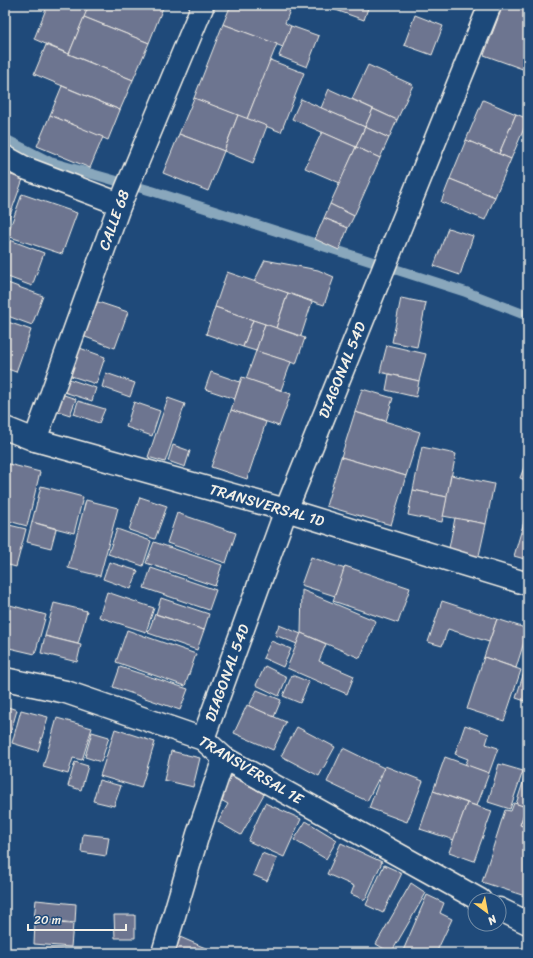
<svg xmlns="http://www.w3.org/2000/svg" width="533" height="958" font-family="Sriracha,sans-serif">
	<rect width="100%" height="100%" fill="#1f4a7a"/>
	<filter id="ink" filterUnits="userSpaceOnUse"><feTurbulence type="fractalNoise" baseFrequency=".025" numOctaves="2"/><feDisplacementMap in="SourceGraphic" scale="8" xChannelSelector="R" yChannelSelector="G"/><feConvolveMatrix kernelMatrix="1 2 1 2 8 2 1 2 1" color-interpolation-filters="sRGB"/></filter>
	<g filter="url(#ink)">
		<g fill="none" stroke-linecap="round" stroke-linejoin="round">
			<path stroke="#89a7bc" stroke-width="10" d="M5,139L50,162L152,191L466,292L528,316"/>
		</g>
		<g fill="#6d7490" stroke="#f4f1e8">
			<path d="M35,5L89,6L69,54L34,39L46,9Z"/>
			<path d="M89,5H164L149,43L84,17Z"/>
			<path d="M231,5H292L285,23L291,26L283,47L223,24Z"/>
			<path d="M334,5H369L364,20L333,9Z"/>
			<path d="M436,5H450L448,9Z"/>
			<path d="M503,5H528V71L484,55Z"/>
			<path d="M415,15L443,26L432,55L404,45Z"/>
			<path d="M84,17L149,43L133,80L69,54Z"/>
			<path d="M223,24L277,44L247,119L194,98Z"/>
			<path d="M291,26L319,36L307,67L279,56Z"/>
			<path d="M46,45L133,80L120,110L34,74Z"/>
			<path d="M270,60L304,73L281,132L247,119Z"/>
			<path d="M368,65L413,85L397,120L352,99Z"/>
			<path d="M62,86L120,110L108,140L50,115Z"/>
			<path d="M329,89L373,109L365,127L321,108Z"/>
			<path d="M194,98L238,115L224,151L179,134Z"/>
			<path d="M301,99L365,127L356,147L292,119Z"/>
			<path d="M483,100L516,114L499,154L466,140Z"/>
			<path d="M373,109L397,120L389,138L365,127Z"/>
			<path d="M516,114L528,119L511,159L499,154Z"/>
			<path d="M50,115L103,137L90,168L37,146Z"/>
			<path d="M238,115L267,126L253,163L224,151Z"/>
			<path d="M365,127L389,138L380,158L356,147Z"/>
			<path d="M322,132L356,147L340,183L305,168Z"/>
			<path d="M179,134L224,151L208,191L163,173Z"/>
			<path d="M466,140L511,159L495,197L450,179Z"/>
			<path d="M356,147L380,158L354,216L330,204Z"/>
			<path d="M5,173L23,179L5,229Z"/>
			<path d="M450,179L495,197L485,220L441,202Z"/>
			<path d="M22,194L77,213L62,254L7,236Z"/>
			<path d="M330,204L354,216L348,228L324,218Z"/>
			<path d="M324,218L348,228L339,250L315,239Z"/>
			<path d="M448,228L473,236L460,275L434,266Z"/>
			<path d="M10,240L44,253L32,286L5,276V254Z"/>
			<path d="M265,260L318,270L334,277L324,305L254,282Z"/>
			<path d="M227,272L288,293L276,328L215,307Z"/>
			<path d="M5,282L43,296L32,325L5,315Z"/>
			<path d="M288,293L312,302L301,336L276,328Z"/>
			<path d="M401,298L426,303L417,347L392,342Z"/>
			<path d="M92,300L128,312L115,348L80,335Z"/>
			<path d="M215,307L253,320L243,347L206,334Z"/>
			<path d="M253,320L265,324L256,351L243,347Z"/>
			<path d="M5,321L31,330L16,372L5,368Z"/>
			<path d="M265,324L305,338L296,364L256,351Z"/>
			<path d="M387,345L426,354L419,381L380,372Z"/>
			<path d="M74,346L105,357L96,384L65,374Z"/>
			<path d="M256,351L291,362L281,390L246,379Z"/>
			<path d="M211,372L240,382L235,399L205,389Z"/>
			<path d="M106,373L135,383L130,397L102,387Z"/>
			<path d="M389,374L419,381L416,397L386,390Z"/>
			<path d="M242,377L291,394L279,426L231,410Z"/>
			<path d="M66,378L96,388L92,401L61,391Z"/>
			<path d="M362,389L393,398L386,421L355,412Z"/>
			<path d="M58,393L76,399L70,415L52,409Z"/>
			<path d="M168,398L185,404L165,462L148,457Z"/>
			<path d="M78,401L105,409L99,423L74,414Z"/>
			<path d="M134,402L160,411L152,436L126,427Z"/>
			<path d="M231,410L266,422L247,479L211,467Z"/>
			<path d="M355,412L420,432L406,476L341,457Z"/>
			<path d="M173,445L190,451L185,467L168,461Z"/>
			<path d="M422,447L456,454L447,497L413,490Z"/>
			<path d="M341,457L406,476L391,525L326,506Z"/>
			<path d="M528,457V481L520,478Z"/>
			<path d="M5,463L40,472L27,526L5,520Z"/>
			<path d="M451,475L494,484L486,524L443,516Z"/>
			<path d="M41,486L83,497L74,533L32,522Z"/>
			<path d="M413,490L447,497L442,522L408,515Z"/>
			<path d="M140,497L167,506L155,539L129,530Z"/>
			<path d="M86,500L118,508L100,576L68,568Z"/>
			<path d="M528,508V560L514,556Z"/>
			<path d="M177,513L236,533L226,563L167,543Z"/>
			<path d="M455,518L486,524L478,560L448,553Z"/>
			<path d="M32,522L56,529L51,548L27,542Z"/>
			<path d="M5,524L26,529L16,567L5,564Z"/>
			<path d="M117,529L151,541L143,566L108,554Z"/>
			<path d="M154,542L222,565L215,586L146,563Z"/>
			<path d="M311,557L345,569L335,596L301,585Z"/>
			<path d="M109,562L138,571L131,589L103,579Z"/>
			<path d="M345,566L410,588L398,623L333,601Z"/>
			<path d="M151,568L216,590L209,610L144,588Z"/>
			<path d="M302,590L376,621L360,658L301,633Z"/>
			<path d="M107,592L154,608L146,632L99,617Z"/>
			<path d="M161,598L209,614L204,630L156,614Z"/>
			<path d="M442,601L497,619L489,642L448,629L442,646L428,642Z"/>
			<path d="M54,603L87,611L78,644L45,636Z"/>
			<path d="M10,605L46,615L35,654L5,647V625Z"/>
			<path d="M155,614L204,630L197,650L148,633Z"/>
			<path d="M497,619L528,629L516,668L484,657Z"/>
			<path d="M279,625L301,634L297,644L275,635Z"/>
			<path d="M127,630L196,654L185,686L116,662Z"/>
			<path d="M301,633L326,644L319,661L354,676L347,694L287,668Z"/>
			<path d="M45,636L81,645L77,662L41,653Z"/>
			<path d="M271,641L291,649L283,667L263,658Z"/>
			<path d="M484,657L521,670L504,721L467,709Z"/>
			<path d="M528,659V702L516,698Z"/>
			<path d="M265,666L287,677L279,696L256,685Z"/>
			<path d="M120,667L188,689L180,710L113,687Z"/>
			<path d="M292,675L309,682L300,703L283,696Z"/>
			<path d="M257,690L281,700L274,717L249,706Z"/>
			<path d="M247,705L286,722L273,750L234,733Z"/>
			<path d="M5,706L17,710L5,752Z"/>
			<path d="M21,710L48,717L38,751L12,743Z"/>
			<path d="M57,718L92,728L82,760L73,758L68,774L43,767Z"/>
			<path d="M465,725L489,734L486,744L498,748L489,773L465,765L468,759L455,754Z"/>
			<path d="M297,727L335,747L319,776L281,756Z"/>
			<path d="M115,729L155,742L141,788L100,776Z"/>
			<path d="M92,732L109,737L101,762L85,757Z"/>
			<path d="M343,748L384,768L367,801L327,782Z"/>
			<path d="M171,751L200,758L193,787L164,780Z"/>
			<path d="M445,757L489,773L477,806L433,791Z"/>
			<path d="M75,762L88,766L81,790L68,786Z"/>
			<path d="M499,764L523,771L510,809L488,802Z"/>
			<path d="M385,766L423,781L407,822L369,808Z"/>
			<path d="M527,770L528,771V828L520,825L526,807L516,804Z"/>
			<path d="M225,772L264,794L241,835L218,822L228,804L212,795Z"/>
			<path d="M99,780L121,786L114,806L93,801Z"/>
			<path d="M433,791L467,803L454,840L420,829Z"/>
			<path d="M265,803L301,819L284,857L248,841Z"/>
			<path d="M467,803L492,811L474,861L449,852Z"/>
			<path d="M514,803L526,807L520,825L528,828V897L482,882L505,810L511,811Z"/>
			<path d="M306,821L337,840L326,859L294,840Z"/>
			<path d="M83,834L109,837L106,856L81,852Z"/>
			<path d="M341,843L382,862L365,900L351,894L354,886L327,874Z"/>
			<path d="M262,853L277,859L267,881L253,875Z"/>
			<path d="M384,865L402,873L383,913L366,905Z"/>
			<path d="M411,883L426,893L391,953L376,944Z"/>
			<path d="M427,895L444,903L440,913L452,919L436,953H402Z"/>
			<path d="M36,900L76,904L75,923L34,919Z"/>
			<path d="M114,915H135V938H115Z"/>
			<path d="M35,922L73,924L71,947L34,944Z"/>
			<path d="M180,937L210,950L209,953H175Z"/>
			<path d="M38,949L64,950V953H38Z"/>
		</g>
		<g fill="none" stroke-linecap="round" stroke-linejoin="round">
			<defs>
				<g id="street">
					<path d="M5,157L25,168L120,204"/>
					<path d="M5,428L35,440L286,510L528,584"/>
					<path d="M35,440L120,204L203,5"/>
					<path d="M5,679L66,692L203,739L224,758L480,900"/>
					<path d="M203,739L286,510L490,5"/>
					<path d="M499,909L528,923"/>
					<path d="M163,953L198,834L224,758"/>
				</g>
			</defs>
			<use href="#street" stroke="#f4f1e8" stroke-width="25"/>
			<use href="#street" stroke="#1f4a7a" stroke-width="22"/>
		</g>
	</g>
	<g text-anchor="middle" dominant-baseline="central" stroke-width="4" stroke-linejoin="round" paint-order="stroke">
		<g font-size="15" fill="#f4f1e8" stroke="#1f4a7a">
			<text transform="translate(114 220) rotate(-70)">CALLE 68</text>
			<text transform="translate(342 370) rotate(-68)">DIAGONAL 54D</text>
			<text transform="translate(267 505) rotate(16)">TRANSVERSAL 1D</text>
			<text transform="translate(227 673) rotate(-70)">DIAGONAL 54D</text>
			<text transform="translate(251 770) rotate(31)">TRANSVERSAL 1E</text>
		</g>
	</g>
	<rect width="533" height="958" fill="none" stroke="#1f4a7a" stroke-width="20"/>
	<rect x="10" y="10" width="513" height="938" fill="none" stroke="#f4f1e8" stroke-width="1.5" filter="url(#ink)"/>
	<g transform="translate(487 912) rotate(148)"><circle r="19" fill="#1f4a7a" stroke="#748da6"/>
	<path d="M0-3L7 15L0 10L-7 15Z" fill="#ffd166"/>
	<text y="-6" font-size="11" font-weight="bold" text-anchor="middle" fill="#f4f1e8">N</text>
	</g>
	<path d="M28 924v6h98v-6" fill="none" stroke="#f4f1e8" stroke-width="2"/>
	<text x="34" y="924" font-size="12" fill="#f4f1e8" stroke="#1f4a7a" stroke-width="3" paint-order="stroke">20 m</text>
</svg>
